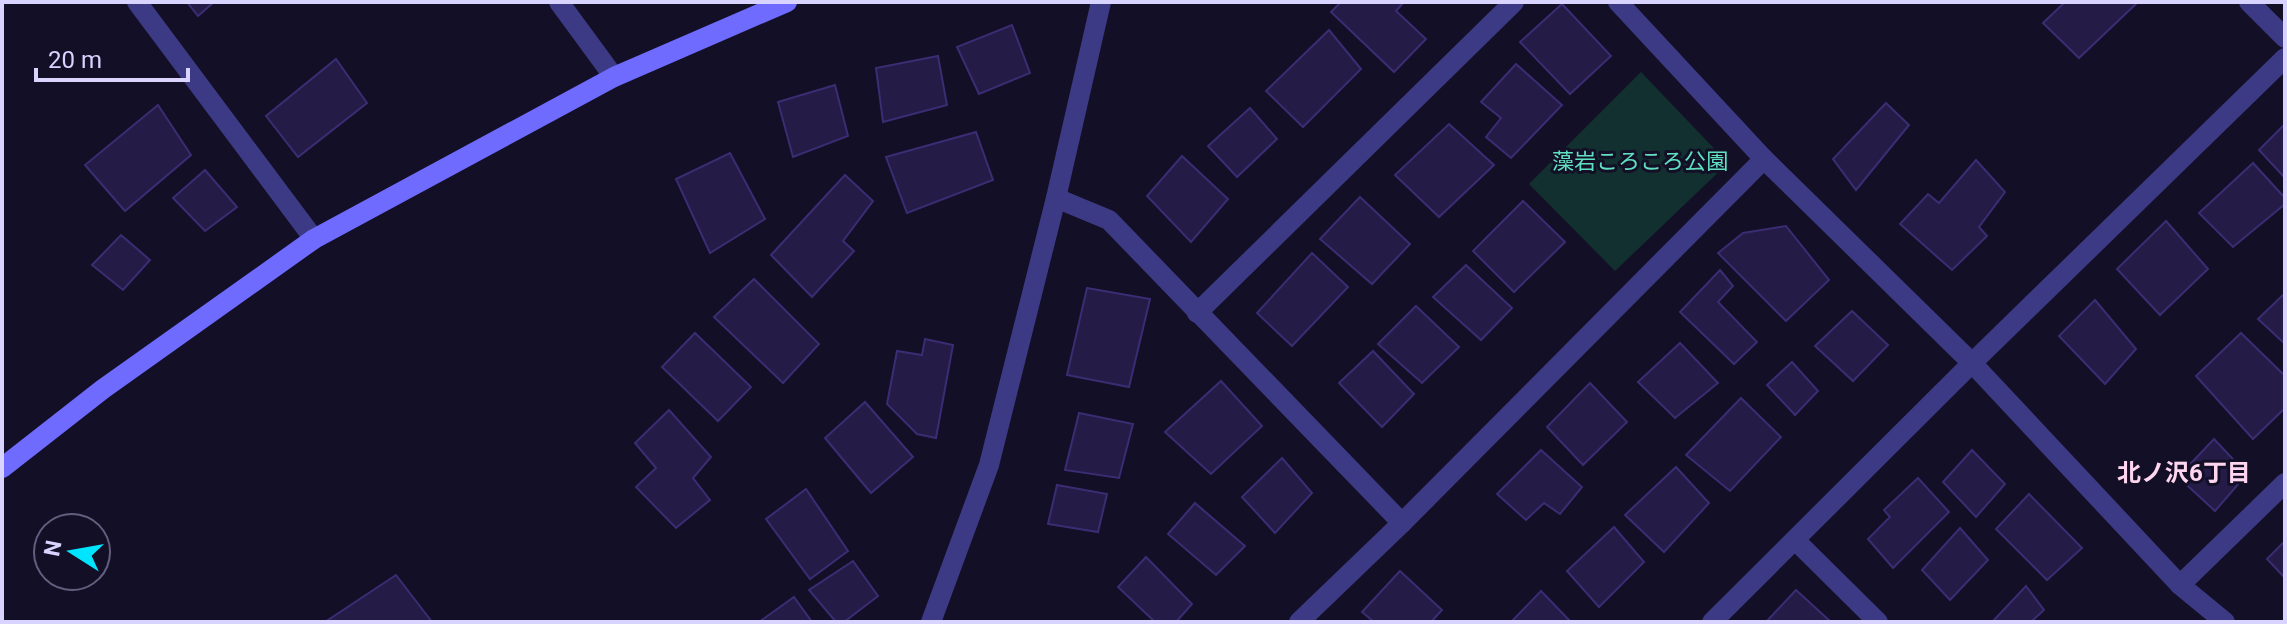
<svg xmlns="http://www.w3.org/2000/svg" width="2287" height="624" font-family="Roboto,'Noto Sans JP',sans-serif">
	<rect width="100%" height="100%" fill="#130f26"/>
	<path fill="#12302f" d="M1641,72L1728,163L1615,271L1529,184Z"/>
	<g fill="#241b47" stroke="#3b2d73" stroke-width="2">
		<path d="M187,2H214L198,16Z"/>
		<path d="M1341,2H1404L1396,11L1426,39L1394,72L1331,12Z"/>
		<path d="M2065,2H2138L2079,58L2043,23Z"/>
		<path d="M1562,4L1611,56L1570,94L1520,42Z"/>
		<path d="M1012,25L1030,73L979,94L957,47Z"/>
		<path d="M1329,30L1361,69L1303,127L1266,91Z"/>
		<path d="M938,56L947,105L883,122L876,68Z"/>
		<path d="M336,59L367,103L298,157L266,116Z"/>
		<path d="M1516,64L1562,105L1511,158L1486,137L1501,118L1481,102Z"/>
		<path d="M835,85L848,136L793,157L778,102Z"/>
		<path d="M1886,103L1909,125L1856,190L1833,159Z"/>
		<path d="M158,105L191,155L125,211L85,165Z"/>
		<path d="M1250,108L1277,139L1237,177L1208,146Z"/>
		<path d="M1449,124L1494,165L1439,217L1395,175Z"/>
		<path d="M2285,124V178L2259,150Z"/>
		<path d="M976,132L993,180L907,213L886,157Z"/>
		<path d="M730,153L765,219L710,253L676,179Z"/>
		<path d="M1182,156L1228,199L1191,242L1147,196Z"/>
		<path d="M1976,160L2005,192L1979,227L1987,236L1952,270L1900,224L1928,194L1939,203Z"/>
		<path d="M2253,163L2285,198V204L2233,247L2199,213Z"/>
		<path d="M205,170L237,207L205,231L173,198Z"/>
		<path d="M845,175L873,201L843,241L854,251L812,297L771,255Z"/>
		<path d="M1360,197L1410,244L1372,284L1320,239Z"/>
		<path d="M1523,201L1565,242L1514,292L1473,251Z"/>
		<path d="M2166,221L2208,269L2160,315L2117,269Z"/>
		<path d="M1786,226L1829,280L1786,321L1718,253L1743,233Z"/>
		<path d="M121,235L150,260L123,290L92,265Z"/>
		<path d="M1312,253L1348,287L1292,346L1257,313Z"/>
		<path d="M1466,265L1512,308L1481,340L1433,297Z"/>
		<path d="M1720,270L1733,286L1718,302L1757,342L1734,364L1680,312Z"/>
		<path d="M754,279L819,344L783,383L714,317Z"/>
		<path d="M1087,288L1150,299L1129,387L1067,375Z"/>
		<path d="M2285,293V344L2258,319Z"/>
		<path d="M2095,300L2136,349L2105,384L2059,336Z"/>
		<path d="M1416,306L1459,347L1422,383L1378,344Z"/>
		<path d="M1852,311L1888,345L1853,381L1815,346Z"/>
		<path d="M695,333L751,387L718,421L662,367Z"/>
		<path d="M2241,333L2285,376V408L2253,439L2196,376Z"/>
		<path d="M925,339L953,345L936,438L917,434L887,404L897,351L922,355Z"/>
		<path d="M1680,343L1718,383L1675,418L1638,382Z"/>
		<path d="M1373,351L1414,394L1382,427L1339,383Z"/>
		<path d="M1792,362L1818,391L1795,415L1767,385Z"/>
		<path d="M1221,381L1262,426L1211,474L1165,432Z"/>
		<path d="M1590,383L1627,422L1583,465L1547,427Z"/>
		<path d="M1741,398L1781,437L1730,491L1686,455Z"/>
		<path d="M865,402L913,457L871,493L825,438Z"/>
		<path d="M669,410L711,457L693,478L710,500L676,528L636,487L656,468L635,443Z"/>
		<path d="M1079,413L1133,424L1119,478L1065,470Z"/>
		<path d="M2214,439L2247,474L2215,511L2178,477Z"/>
		<path d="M1541,450L1582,487L1560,514L1544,503L1526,520L1497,494Z"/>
		<path d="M1972,450L2005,484L1976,517L1943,482Z"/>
		<path d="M1282,458L1312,493L1275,533L1242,497Z"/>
		<path d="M1676,467L1709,503L1664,552L1625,515Z"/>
		<path d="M1918,478L1949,512L1893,568L1868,539L1890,517L1884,510Z"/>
		<path d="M1057,485L1107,494L1098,532L1048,524Z"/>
		<path d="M806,489L848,551L810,579L766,519Z"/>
		<path d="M2029,494L2082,548L2047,580L1996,529Z"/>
		<path d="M1195,503L1245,546L1216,575L1168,534Z"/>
		<path d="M1614,527L1644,562L1599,607L1567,571Z"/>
		<path d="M1960,528L1988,560L1950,600L1922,570Z"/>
		<path d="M2285,541V578L2267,559Z"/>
		<path d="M1146,557L1192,604L1176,622H1155L1118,587Z"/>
		<path d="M853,561L878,596L844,622H836L809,590Z"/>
		<path d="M1400,571L1442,610L1431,622H1374L1362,612Z"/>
		<path d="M396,575L432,622H325Z"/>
		<path d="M2026,586L2044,610L2031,622H1992Z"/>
		<path d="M1796,590L1831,622H1766Z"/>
		<path d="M1541,591L1571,622H1511Z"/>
		<path d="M794,597L812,622H759Z"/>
	</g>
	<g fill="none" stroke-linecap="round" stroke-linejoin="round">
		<g stroke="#3d3a85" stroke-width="20">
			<path d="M137,2L314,239"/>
			<path d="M559,2L614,77"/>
			<path d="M1618,2L1764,159L1972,363L2180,585L2225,622"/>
			<path d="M2249,2L2285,38"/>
			<path d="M1056,198L1109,220L1402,523"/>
			<path d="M1197,313L1514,2"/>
			<path d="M1795,540L1878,622"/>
			<path d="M2180,585L2285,483"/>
			<path d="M931,622L989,465L1056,198L1101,2"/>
			<path d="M1299,622L1402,523L1764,159"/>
			<path d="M1712,622L1972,363L2285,58"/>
		</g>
		<path stroke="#6f6bff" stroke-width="20" d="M2,468L103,389L314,239L614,77L787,2"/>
	</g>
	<g text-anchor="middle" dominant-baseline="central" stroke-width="6" stroke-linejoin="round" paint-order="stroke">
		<g font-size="22" fill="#5fe0c0" stroke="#130f26">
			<text x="1640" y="161">藻岩ころころ公園</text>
		</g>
		<g font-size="24" font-weight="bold" fill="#ffd6f0" stroke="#130f26">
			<text x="2184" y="473">北ノ沢6丁目</text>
		</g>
	</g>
	<rect width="2287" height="624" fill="none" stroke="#d9d4ff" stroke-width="8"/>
	<g transform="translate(72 552) rotate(281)"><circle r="38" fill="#130f26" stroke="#625e7d" stroke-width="2"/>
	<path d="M0-6L14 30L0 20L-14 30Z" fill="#00e5ff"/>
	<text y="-12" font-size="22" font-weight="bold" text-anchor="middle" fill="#d9d4ff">N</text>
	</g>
	<path d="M36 68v12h152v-12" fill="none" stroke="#d9d4ff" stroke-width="4"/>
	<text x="48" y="68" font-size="24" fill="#d9d4ff" stroke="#130f26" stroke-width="6" paint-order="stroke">20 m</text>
</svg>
